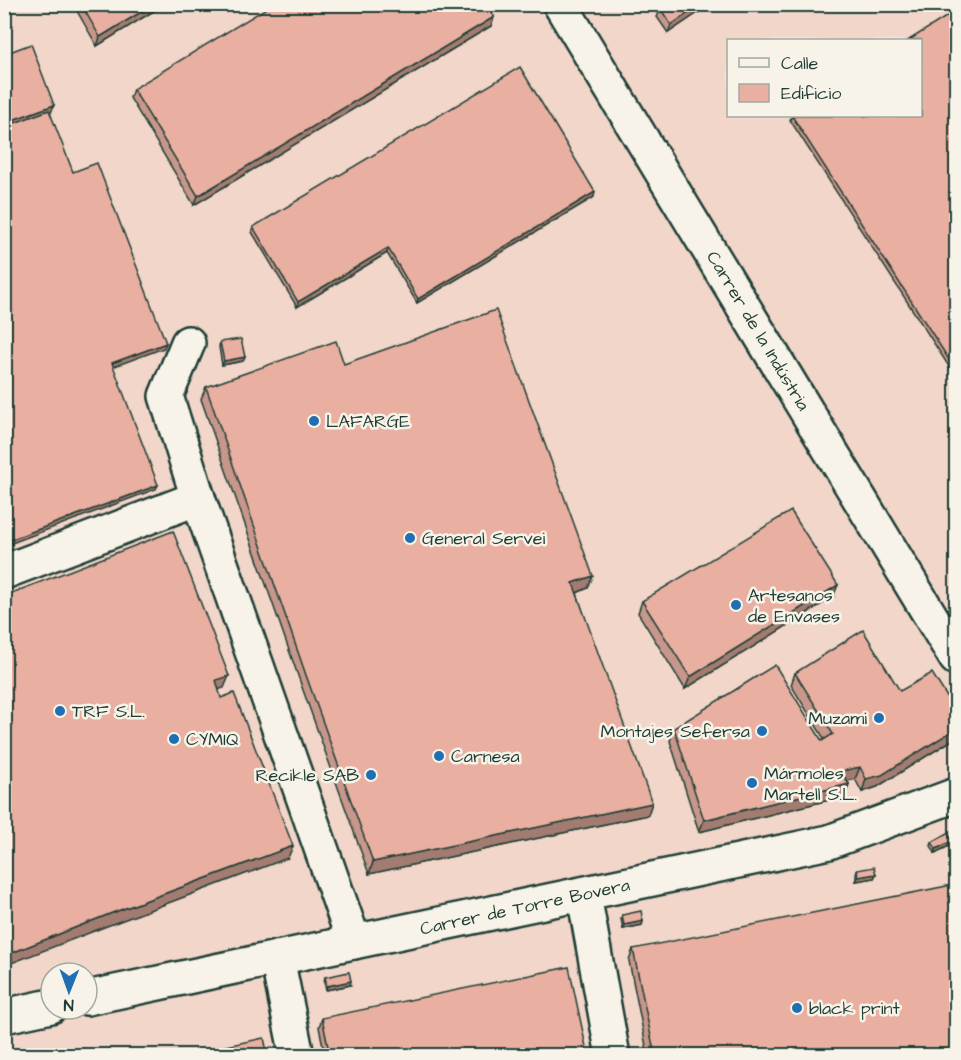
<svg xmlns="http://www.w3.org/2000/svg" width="961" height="1060" font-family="'Architects Daughter',sans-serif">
	<rect width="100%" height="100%" fill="#f4e6da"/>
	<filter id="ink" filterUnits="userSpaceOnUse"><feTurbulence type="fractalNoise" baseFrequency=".0167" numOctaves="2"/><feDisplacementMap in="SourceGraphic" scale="12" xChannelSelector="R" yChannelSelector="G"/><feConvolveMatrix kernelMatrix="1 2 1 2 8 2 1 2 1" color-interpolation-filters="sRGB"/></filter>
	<g filter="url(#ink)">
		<path fill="#f1d6c9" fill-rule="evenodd" d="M5,5H956V1055L5,1056ZM728,40H920V116H728ZM51,973H87V1009H51Z"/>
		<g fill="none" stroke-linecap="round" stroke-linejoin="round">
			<defs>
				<g id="minor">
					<path d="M560,4L956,658"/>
					<path d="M188,343L166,396L198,498L354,942"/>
					<path d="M4,572L198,498"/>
					<path d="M584,895L613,1056"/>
					<path d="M277,958L297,1056"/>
					<path d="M87,998L829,842L956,795"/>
					<path d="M4,1016L51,1006"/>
				</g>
			</defs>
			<use href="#minor" stroke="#1f3d34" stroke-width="38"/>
			<use href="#minor" stroke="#f7f3e8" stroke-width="33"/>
		</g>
		<g fill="#c8978b" stroke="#1f3d34" stroke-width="1.5">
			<path d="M73,4H165L97,46Z"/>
			<path d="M659,4H711L668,33L657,17L661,8Z"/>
			<path d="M957,10V379L790,120L792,116Z"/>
			<path d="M494,17L491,26L194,205L130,98L133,89Z"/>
			<path d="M594,197L417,303L387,253L297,307L252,232L253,227Z"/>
			<path d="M220,342L245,357L243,361L222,365L219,347Z"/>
			<path d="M344,364L593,576L588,588L577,593L648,815L369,874L303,690L201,399L206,387Z"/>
			<path d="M833,597L685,689L638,613L642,601Z"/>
			<path d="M795,673L900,691L957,713V737L877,787L862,792L855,779L847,781L849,784L845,796L699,832L670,741L674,728L822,741L825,740L791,685Z"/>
			<path d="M957,832V845L952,837L954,833Z"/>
			<path d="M932,842L951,845L935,853L931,846Z"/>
			<path d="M857,870L876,874L874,878L856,881V874Z"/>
			<path d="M622,915L643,921L642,925L623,929L621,919Z"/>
			<path d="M633,949L957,1056H648L629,961Z"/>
			<path d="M325,977L350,985L326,990L324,982Z"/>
			<path d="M322,1018L588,1056H325L319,1027Z"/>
		</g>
		<g fill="#a37b71" stroke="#1f3d34" stroke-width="1.5">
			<path d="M154,4H165L97,46L100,37Z"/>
			<path d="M701,4H711L668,33L671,25Z"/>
			<path d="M494,17L491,26L194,205L198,196Z"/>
			<path d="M54,105L51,113L4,130V123Z"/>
			<path d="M595,192L594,197L417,303L418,299Z"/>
			<path d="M388,248L387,253L297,307L298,302Z"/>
			<path d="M166,343L164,348L110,368L112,363Z"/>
			<path d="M245,357L243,361L222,365L224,361Z"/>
			<path d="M158,485L156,489L4,546V542Z"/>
			<path d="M593,576L588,588L569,596L573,583Z"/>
			<path d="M838,585L833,597L685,689L690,677Z"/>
			<path d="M229,676L224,688L211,692L216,680Z"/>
			<path d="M957,728V737L877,787L862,792L866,779Z"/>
			<path d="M860,767L855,779L836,784L841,771Z"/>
			<path d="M849,784L845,796L699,832L704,820Z"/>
			<path d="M652,803L648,815L369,874L373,862Z"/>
			<path d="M952,841L951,845L935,853L936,849Z"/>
			<path d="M293,846L288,858L107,926L4,966V956L112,913Z"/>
			<path d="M876,874L874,878L856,881L858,877Z"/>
			<path d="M643,921L642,925L623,929L624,925Z"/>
			<path d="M351,981L350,985L326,990L327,986Z"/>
		</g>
		<g fill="#e9b0a2" stroke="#1f3d34" stroke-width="1.5">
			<path d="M81,4H154L100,37Z"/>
			<path d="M273,4H487L494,17L198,196L133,89Z"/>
			<path d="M666,4H701L671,25L660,8Z"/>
			<path d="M957,10V372L792,116H921V40H909Z"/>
			<path d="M31,44L54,105L4,123V47L7,53Z"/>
			<path d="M520,67L595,192L418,299L388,248L298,302L253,227Z"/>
			<path d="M49,110L73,172L97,163L166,343L112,363L158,485L4,542V127Z"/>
			<path d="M496,310L593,576L573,583L652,803L373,862L307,678L206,387L336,341L344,364Z"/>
			<path d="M241,339L245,357L224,361L220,342Z"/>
			<path d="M791,511L838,585L690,677L642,601Z"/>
			<path d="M173,531L229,676L216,680L221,698L234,693L293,846L112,913L4,956V596Z"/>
			<path d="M863,630L900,691L932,673L957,713V728L882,775L866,779L860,767L841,771L849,784L704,820L674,728L775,665L822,741L833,734L795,673Z"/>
			<path d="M948,833L952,841L936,849L932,842Z"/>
			<path d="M874,867L876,874L858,877L857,870Z"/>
			<path d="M957,884V1056H655L633,949Z"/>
			<path d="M641,911L643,921L624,925L622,915Z"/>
			<path d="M569,967L588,1056H330L322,1018Z"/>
			<path d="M349,972L351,981L327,986L325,977Z"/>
			<path d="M264,1038L268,1056H178Z"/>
		</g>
	</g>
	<g fill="#1f6fb2" stroke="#f7f3e8" stroke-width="2">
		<circle cx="314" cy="421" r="6"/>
		<circle cx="410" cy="538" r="6"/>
		<circle cx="736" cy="605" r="6"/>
		<circle cx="60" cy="711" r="6"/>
		<circle cx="879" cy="718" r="6"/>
		<circle cx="762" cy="731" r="6"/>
		<circle cx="174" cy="739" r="6"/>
		<circle cx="439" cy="756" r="6"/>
		<circle cx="371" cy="775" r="6"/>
		<circle cx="752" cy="783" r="6"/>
		<circle cx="797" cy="1008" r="6"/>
	</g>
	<g text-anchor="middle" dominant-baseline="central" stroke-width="5" stroke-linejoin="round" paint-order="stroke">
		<g font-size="18" fill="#1f3d34" stroke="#f7f3e8">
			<text transform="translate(758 331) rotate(59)">Carrer de la Indústria</text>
			<text transform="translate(525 907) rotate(-12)">Carrer de Torre Bovera</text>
		</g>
		<g font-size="18" fill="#1f3d34" stroke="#f7f3e8" text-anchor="start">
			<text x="326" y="421">LAFARGE</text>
			<text x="422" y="538">General Servei</text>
			<text x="748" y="595">Artesanos<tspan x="748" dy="21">de Envases</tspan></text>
			<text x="72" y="711">TRF S.L.</text>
			<text x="867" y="718" text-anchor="end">Muzami</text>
			<text x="750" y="731" text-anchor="end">Montajes Sefersa</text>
			<text x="186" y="739">CYMIQ</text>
			<text x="451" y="756">Carnesa</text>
			<text x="764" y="773">Mármoles<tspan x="764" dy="21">Martell S.L.</tspan></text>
			<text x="359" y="775" text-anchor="end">Recikle SAB</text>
			<text x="809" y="1008">black print</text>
		</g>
	</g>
	<rect width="961" height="1060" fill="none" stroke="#f7f3e8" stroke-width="24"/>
	<rect x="12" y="12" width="937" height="1036" fill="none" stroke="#1f3d34" stroke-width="2" filter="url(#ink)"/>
	<rect x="727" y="39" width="195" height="78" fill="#f7f3e8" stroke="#a1aaa0" stroke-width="1.5"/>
	<rect x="739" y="58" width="30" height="9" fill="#f7f3e8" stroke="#a1aaa0" stroke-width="1.5"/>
	<text x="781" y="69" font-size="18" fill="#1f3d34">Calle</text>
	<rect x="739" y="84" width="30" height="18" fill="#e9b0a2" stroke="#a1aaa0" stroke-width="1.5"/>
	<text x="781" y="99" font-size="18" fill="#1f3d34">Edificio</text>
	<g transform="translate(69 991) rotate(181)"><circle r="28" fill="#f7f3e8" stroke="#a1aaa0" stroke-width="1.5"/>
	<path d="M0-4.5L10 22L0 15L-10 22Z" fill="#1f6fb2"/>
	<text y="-9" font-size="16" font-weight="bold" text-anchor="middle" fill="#1f3d34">N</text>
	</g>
</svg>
